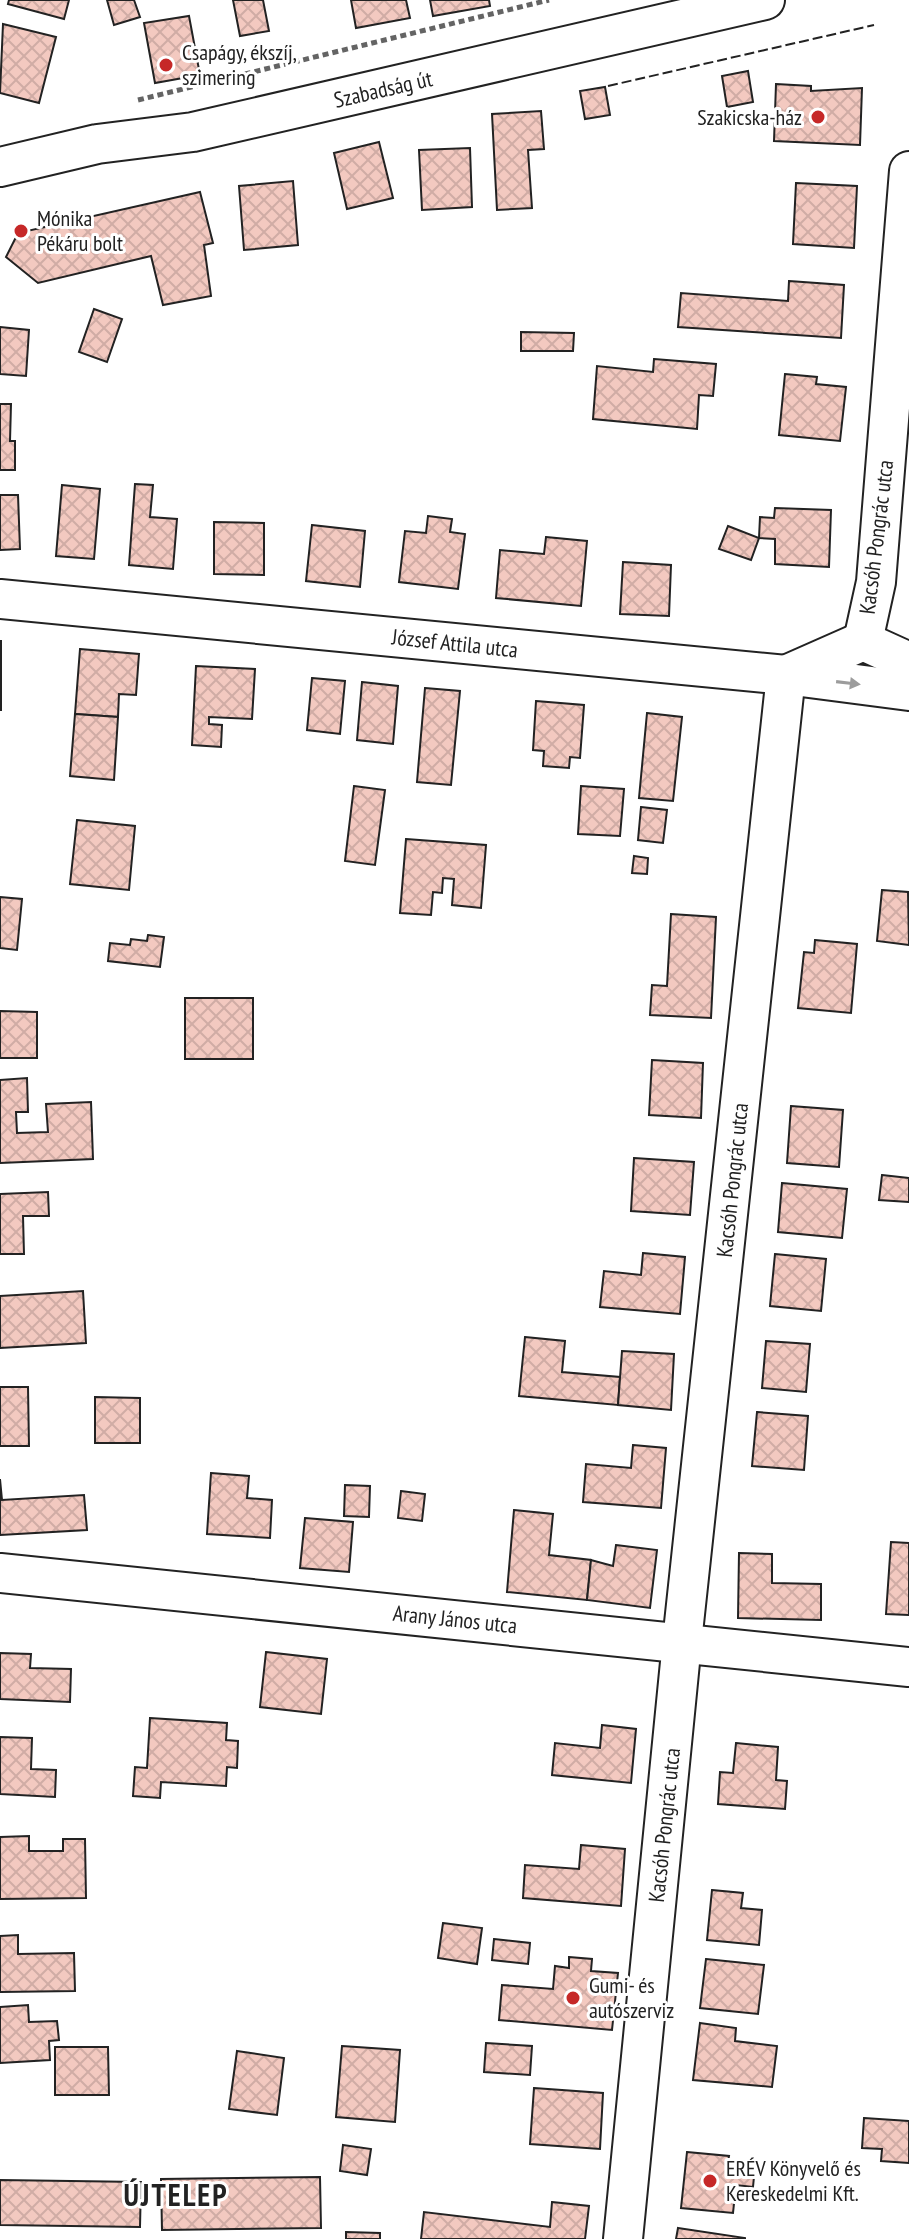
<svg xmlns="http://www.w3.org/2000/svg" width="909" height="2239" font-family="'PT Sans Narrow',sans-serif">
	<defs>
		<pattern id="building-cross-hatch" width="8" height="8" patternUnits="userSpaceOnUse" patternTransform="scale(2)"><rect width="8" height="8" fill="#f3c9c0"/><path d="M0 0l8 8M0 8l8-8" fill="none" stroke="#d0aca5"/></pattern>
	</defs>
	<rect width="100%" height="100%" fill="#fff"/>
	<g fill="url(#building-cross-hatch)" stroke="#222" stroke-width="2">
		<path d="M9,0H69L64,19L8,4Z"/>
		<path d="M107,0H134L140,17L114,25Z"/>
		<path d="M233,0H263L269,31L240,36Z"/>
		<path d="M351,0H406L410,18L356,28Z"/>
		<path d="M430,0H489L490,6L433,16Z"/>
		<path d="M189,16L200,75L155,83L144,23Z"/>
		<path d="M3,24L56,37L39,103L0,93Z"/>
		<path d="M748,71L753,102L727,107L722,76Z"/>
		<path d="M776,84L811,86V91L862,88L860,145L774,141Z"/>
		<path d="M605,87L610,115L585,119L580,91Z"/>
		<path d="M541,111L544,149L528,150L532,208L497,210L492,114Z"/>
		<path d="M379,142L393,198L347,209L334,153Z"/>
		<path d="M470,148L472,207L422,210L419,150Z"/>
		<path d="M293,181L298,245L244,250L239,186Z"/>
		<path d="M796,183L857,186L854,248L793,244Z"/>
		<path d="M200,192L213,243L204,245L211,296L163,305L151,256L38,283L6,257L18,233Z"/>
		<path d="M789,281L844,285L841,338L678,327L681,293L788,301Z"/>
		<path d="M94,309L122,319L107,362L79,352Z"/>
		<path d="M0,327L29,330L26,376L0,374Z"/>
		<path d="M521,332L574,333L573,351H521Z"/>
		<path d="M654,359L716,364L713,396L699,395L697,429L593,419L597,366L653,372Z"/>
		<path d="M785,374L817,377L816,384L846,387L840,441L779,435Z"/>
		<path d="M0,404H11L10,441H15V470H0Z"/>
		<path d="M135,484L153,485L150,517L177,519L173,569L129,565Z"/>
		<path d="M62,485L100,489L94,559L56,556Z"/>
		<path d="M0,495H18L20,549L0,550Z"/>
		<path d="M775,508L831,510L829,567L775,564V539L759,538L760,517L774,518Z"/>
		<path d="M428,516L452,519L450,532L465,534L458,589L399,582L405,531L426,533Z"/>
		<path d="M214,522L264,523V575L214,574Z"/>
		<path d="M312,525L365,531L360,587L306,581Z"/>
		<path d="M728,526L759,538L751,560L719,549Z"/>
		<path d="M546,537L587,541L581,606L496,598L500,550L544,554Z"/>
		<path d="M623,562L671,565L669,616L620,614Z"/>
		<rect x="0" y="641" width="1" height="69"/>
		<path d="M80,649L139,654L136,695L119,694L118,717L75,714Z"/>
		<path d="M196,666L255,669L252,719L209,717V724L222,725L221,747L192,745Z"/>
		<path d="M312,678L345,681L340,734L307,730Z"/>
		<path d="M362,682L398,686L393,744L357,740Z"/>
		<path d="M425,688L460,691L451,785L417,782Z"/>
		<path d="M536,701L584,705L580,758L570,757L569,768L543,766L544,751L533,750Z"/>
		<path d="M647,713L682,717L673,801L639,798Z"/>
		<path d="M75,714L118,717L114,780L70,776Z"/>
		<path d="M354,786L385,790L375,865L345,861Z"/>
		<path d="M581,786L624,789L620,836L578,834Z"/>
		<path d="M641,807L667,810L663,843L638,840Z"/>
		<path d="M77,820L135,826L129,890L70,884Z"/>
		<path d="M406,839L486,845L481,908L452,905L454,879L443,878L442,893L433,892L431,915L400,913Z"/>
		<path d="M634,856L648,858L647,874L632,873Z"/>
		<path d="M882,890L908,892L909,945L877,941Z"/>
		<path d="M0,897L22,899L17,950L0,948Z"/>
		<path d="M671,914L716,917L711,1018L650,1015L652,985L667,986Z"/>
		<path d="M148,935L164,937L160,967L108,961L110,943L130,945L131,939L147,941Z"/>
		<path d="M815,940L857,944L851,1013L798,1008L804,952L814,953Z"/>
		<rect x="185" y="998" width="68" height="61"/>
		<path d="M0,1011L37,1012V1058H0Z"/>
		<path d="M652,1060L703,1063L701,1118L649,1115Z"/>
		<path d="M27,1078L28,1112H16L17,1133L48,1132L46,1104L91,1102L93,1159L0,1163V1080Z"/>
		<path d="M791,1106L843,1110L839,1167L787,1163Z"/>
		<path d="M634,1158L694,1162L690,1215L631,1211Z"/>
		<path d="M882,1175L909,1178V1202L879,1200Z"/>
		<path d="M782,1183L847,1189L842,1238L778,1232Z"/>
		<path d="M48,1192L49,1216H23L24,1254H0V1194Z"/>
		<path d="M643,1253L685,1257L680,1314L600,1307L604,1271L641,1275Z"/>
		<path d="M775,1254L826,1259L821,1311L770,1306Z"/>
		<path d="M83,1291L86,1343L0,1348V1296Z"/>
		<path d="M525,1337L565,1341L562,1372L620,1377L618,1405L519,1396Z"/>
		<path d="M766,1341L810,1344L806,1392L762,1388Z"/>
		<path d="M622,1351L674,1354L671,1410L618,1405Z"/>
		<path d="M0,1387H28L29,1446H0Z"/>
		<path d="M95,1397L140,1398V1443H95Z"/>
		<path d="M757,1412L808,1416L804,1470L752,1466Z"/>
		<path d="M633,1445L666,1448L661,1508L583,1502L586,1464L631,1468Z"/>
		<path d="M211,1473L249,1476L247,1498L272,1500L270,1538L207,1534Z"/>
		<path d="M0,1479L2,1500L84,1495L87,1530L0,1535Z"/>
		<path d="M345,1485L370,1486L369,1517L344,1516Z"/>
		<path d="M401,1491L425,1494L422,1521L398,1518Z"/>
		<path d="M514,1510L553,1514L549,1555L591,1560L587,1600L507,1592Z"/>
		<path d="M305,1518L353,1522L349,1572L300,1568Z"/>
		<path d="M891,1542L909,1543V1615L886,1614Z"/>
		<path d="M616,1545L657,1550L650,1608L587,1600L591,1560L613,1566Z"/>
		<path d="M739,1553L772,1554V1583L821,1584V1620L738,1618Z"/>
		<path d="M266,1652L327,1659L321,1714L260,1707Z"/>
		<path d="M0,1653L31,1654L30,1668L71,1669L70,1702L0,1699Z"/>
		<path d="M150,1718L227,1723L226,1740L238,1741L237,1768L227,1767L226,1786L161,1782L160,1798L133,1796L135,1767L147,1768Z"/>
		<path d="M602,1725L636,1729L631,1783L552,1775L555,1743L600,1748Z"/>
		<path d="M0,1737L32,1738L31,1769L56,1770L55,1797L0,1794Z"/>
		<path d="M736,1743L778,1747L776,1780L787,1781L785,1809L718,1804L720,1772L733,1773Z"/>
		<path d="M29,1836V1851H63V1839H85L86,1898L0,1899V1837Z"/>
		<path d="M581,1845L625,1849L621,1906L523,1898L525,1865L579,1869Z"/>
		<path d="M712,1890L743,1893L741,1908L762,1910L759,1945L707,1940Z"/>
		<path d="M443,1923L482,1928L477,1964L438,1958Z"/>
		<path d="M18,1935V1954L74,1953L75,1991L0,1992V1936Z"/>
		<path d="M494,1939L530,1943L528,1964L492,1960Z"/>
		<path d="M569,1957L592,1959L591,1971L618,1973L612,2030L499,2020L502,1985L553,1989L555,1966L569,1968Z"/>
		<path d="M706,1959L764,1965L758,2014L700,2008Z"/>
		<path d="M28,2005L29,2022L57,2021L59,2040L49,2041L50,2060L0,2063V2007Z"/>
		<path d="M700,2023L736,2028L735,2041L777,2046L772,2087L693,2080Z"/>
		<path d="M486,2043L532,2046L530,2075L484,2072Z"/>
		<path d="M342,2046L400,2050L395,2122L336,2117Z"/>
		<path d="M55,2047H108L109,2095H55Z"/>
		<path d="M237,2051L284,2058L277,2115L229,2109Z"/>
		<path d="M534,2088L603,2093L600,2149L530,2144Z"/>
		<path d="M864,2118L909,2121V2163L881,2161L882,2149L862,2148Z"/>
		<path d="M343,2145L371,2149L367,2175L340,2171Z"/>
		<path d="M687,2152L729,2156L728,2162L755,2166L753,2187L736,2185L733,2213L681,2208Z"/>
		<path d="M320,2177L321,2228L162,2230L161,2179Z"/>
		<path d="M0,2180L141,2182L140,2227L0,2225Z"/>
		<path d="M552,2202L589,2206L585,2239H421L424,2212L550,2227Z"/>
		<path d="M678,2228L745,2238V2239H676Z"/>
		<path d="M346,2232L380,2233V2239H346Z"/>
	</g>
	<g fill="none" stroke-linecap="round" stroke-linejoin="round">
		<defs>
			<g id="minor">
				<path d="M0,167L97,144L193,132L765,0"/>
				<path d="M0,599L786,675L909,691"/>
				<path d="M863,641L876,582L909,171"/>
				<path d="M863,641L909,662"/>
				<path d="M0,1573L909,1667"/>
				<path d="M623,2239L682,1642L786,675L863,641"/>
			</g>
		</defs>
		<use href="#minor" stroke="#222" stroke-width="42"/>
		<path stroke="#646464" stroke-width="5" stroke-dasharray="6 4" stroke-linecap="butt" d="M138,100L549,0"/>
		<use href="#minor" stroke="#fff" stroke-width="38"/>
		<path stroke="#222" stroke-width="2" stroke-dasharray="10 4" stroke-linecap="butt" d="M608,86L874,25"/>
	</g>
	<defs><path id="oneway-solid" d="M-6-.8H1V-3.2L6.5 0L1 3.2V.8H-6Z" transform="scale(2)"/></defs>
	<use fill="#9c9c9c" href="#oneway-solid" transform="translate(848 683) rotate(7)"/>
	<g fill="#c62828" stroke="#fff" stroke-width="3">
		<circle cx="166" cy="65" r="8"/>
		<circle cx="818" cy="117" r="8"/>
		<circle cx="21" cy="231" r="8"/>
		<circle cx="573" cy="1998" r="8"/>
		<circle cx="710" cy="2181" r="8"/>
	</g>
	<g text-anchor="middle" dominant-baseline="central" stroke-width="6" stroke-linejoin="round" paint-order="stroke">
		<g font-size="22" fill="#222" stroke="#fff" text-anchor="start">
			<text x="182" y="52">Csapágy, ékszíj,<tspan x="182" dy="25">szimering</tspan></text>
			<text x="802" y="117" text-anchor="end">Szakicska-ház</text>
			<text x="37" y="218">Mónika<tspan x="37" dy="25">Pékáru bolt</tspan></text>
			<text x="589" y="1985">Gumi- és<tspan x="589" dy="25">autószerviz</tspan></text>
			<text x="726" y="2168">ERÉV Könyvelő és<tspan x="726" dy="25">Kereskedelmi Kft.</tspan></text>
		</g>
		<g font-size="22" fill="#222" stroke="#fff">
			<text transform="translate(383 89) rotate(-13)">Szabadság út</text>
			<text transform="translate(876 537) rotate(-83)">Kacsóh Pongrác utca</text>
			<text transform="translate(455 643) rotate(6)">József Attila utca</text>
			<text transform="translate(732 1180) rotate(-84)">Kacsóh Pongrác utca</text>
			<text transform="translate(455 1619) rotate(6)">Arany János utca</text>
			<text transform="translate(664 1825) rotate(-84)">Kacsóh Pongrác utca</text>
		</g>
		<g font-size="30" font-weight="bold" letter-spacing="2" fill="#222" stroke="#fff">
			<text x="176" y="2194">ÚJTELEP</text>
		</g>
	</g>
</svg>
